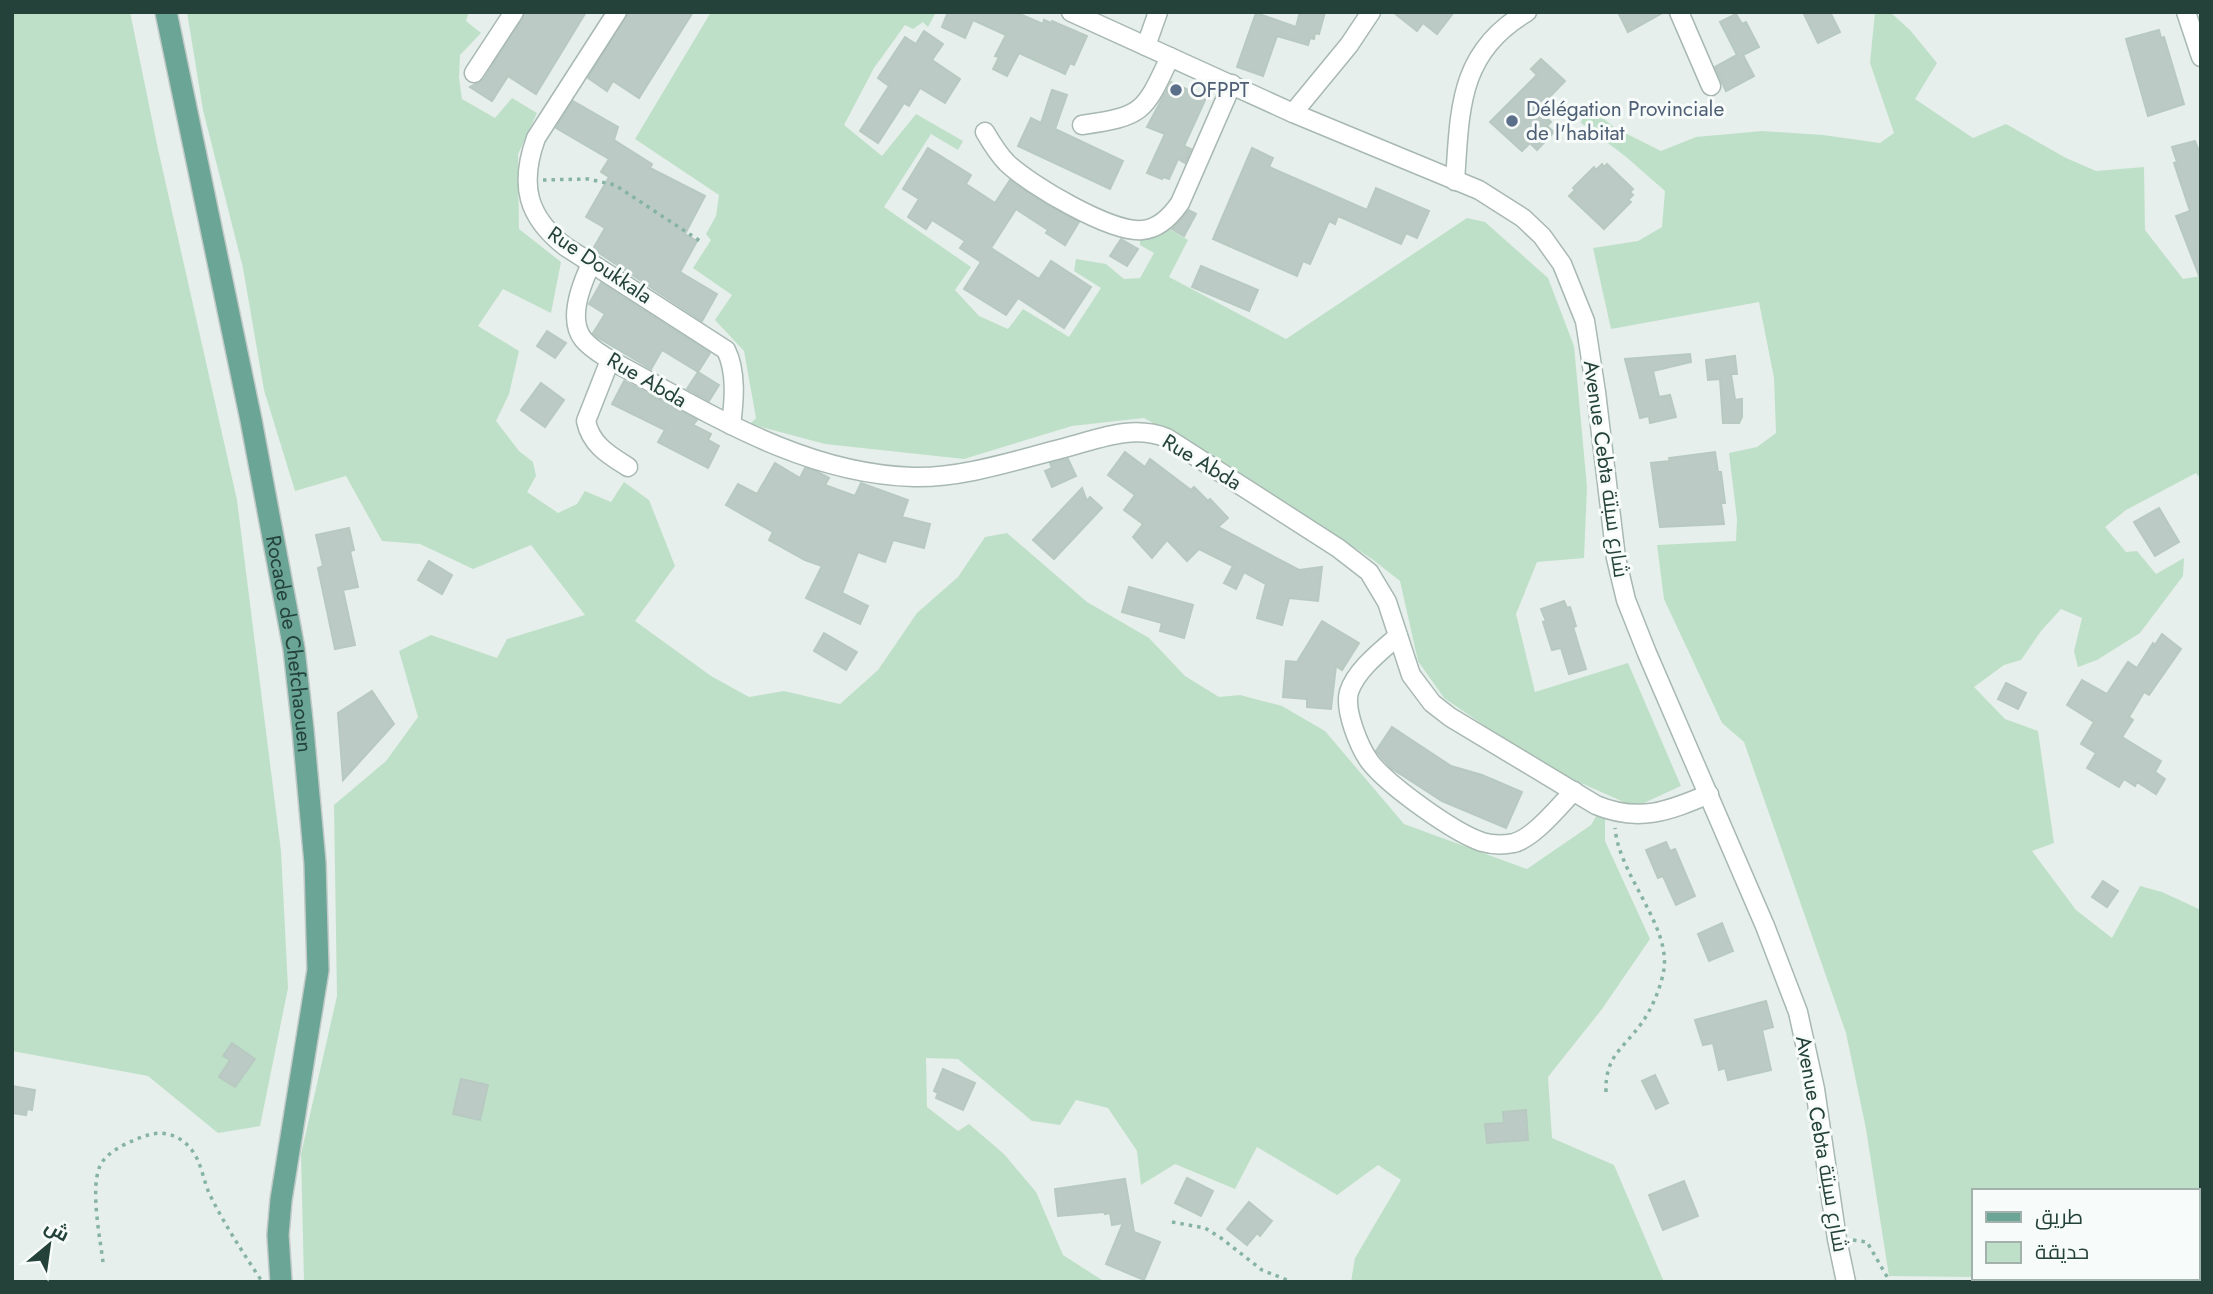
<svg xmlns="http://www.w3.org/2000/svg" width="2213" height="1294" font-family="Jost,Cairo,sans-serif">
	<rect width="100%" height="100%" fill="#e6efeb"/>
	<g fill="#bfe0c8">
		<path d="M12,12H130L158,149L237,500L281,851L288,988L260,1126L218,1133L148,1076L12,1051Z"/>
		<path d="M187,12H469L466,21L481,33L460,55L459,78L462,99L495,118L512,98L537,113L518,154L519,229L561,262L551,313L503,289L478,326L519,351L509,394L496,421L519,451L533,462L536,476L527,492L558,513L577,504L585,491L611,502L624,482L649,500L675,566L635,621L711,676L749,697L784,691L840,704L878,670L917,613L958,577L985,537L1007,533L1087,602L1149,638L1185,676L1219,697L1240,695L1282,706L1325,731L1404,824L1527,869L1591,825L1598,813L1605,816V841L1650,939L1602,1009L1548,1077L1552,1138L1614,1165L1664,1282H1351L1355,1258L1401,1180L1378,1165L1337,1195L1257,1147L1235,1189L1175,1164L1141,1185L1137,1151L1108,1108L1076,1100L1060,1125L1032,1121L958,1059L926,1058L927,1107L958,1131L969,1124L1004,1154L1036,1192L1063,1255L1105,1282H304L301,1154L337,996L334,805L386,761L418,717L399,651L431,635L497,658L507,639L585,615L531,545L473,569L420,544L382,541L346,476L295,491L264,390L243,268L203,110Z"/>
		<path d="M711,12H936L928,27L923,22L913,29L905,25L874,68L844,125L882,156L916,114L963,141L958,150L931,134L884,207L971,267L955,290L979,316L1008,329L1023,309L1069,337L1101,288L1074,271L1076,259L1106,264L1124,279L1140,278L1154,253L1140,245V240L1166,227L1188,240L1169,277L1286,339L1467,218L1485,222L1548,278L1574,346L1587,487L1584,558L1537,562L1516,614L1535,692L1628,663L1681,786L1635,807L1545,767L1444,698L1418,661L1400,581L1372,559L1225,463L1144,418L1072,426L964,459L825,444L750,424L756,418L744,351L715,320L732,295L693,268L711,240L706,234L716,216L719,195L635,139Z"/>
		<path d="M1875,12H1890L1910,30L1937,63L1915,99L1973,138L2006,124L2066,158L2096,171L2144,167L2145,230L2183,279L2201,276V479L2196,473L2126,510L2105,527L2126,552L2137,551L2156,574L2184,558L2183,576L2140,633L2097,660L2078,667L2074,651L2082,618L2061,609L2041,631L2021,660L2004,665L1974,687L2005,719L2038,731L2054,843L2032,851L2076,910L2112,938L2140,886L2162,892L2201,910V1237H2197V1191H1973V1277L1889,1276L1866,1129L1846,1033L1744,742L1722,723L1664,599L1657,545L1736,541L1737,519L1729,453L1757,447L1776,433L1774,378L1759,302L1611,329L1593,248L1638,241L1662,227L1665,191L1625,156L1581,123L1586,104L1615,128L1661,151L1696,137L1762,131L1823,135L1880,143L1894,133L1870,63Z"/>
	</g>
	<g fill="#bbcac4" stroke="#b8c9c2" stroke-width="2">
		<path d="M525,12H586L536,94L508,76L492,101L470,87L484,79Z"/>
		<path d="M628,12H693L639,98L613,81L607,91L588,78Z"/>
		<path d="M948,12H1015L1043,24L1044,20L1051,23L1052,21L1087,36L1074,65L1070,63L1065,74L1019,53L1007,76L993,69L999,57L995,56L1006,35L973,20L965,38L942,27Z"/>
		<path d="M1300,12H1325L1319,34L1315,33L1314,39L1310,38L1308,45L1277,36L1263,76L1237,67L1256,13L1296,27Z"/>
		<path d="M1393,12H1454L1437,34L1423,23L1417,31Z"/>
		<path d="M1618,12H1664L1628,32Z"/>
		<path d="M1803,12H1830L1840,32L1818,43Z"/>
		<path d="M1736,14L1742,24L1746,22L1759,47L1743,55L1754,76L1726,91L1715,67L1737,55L1720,22Z"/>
		<path d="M2159,30L2161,38L2164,37L2184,104L2148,116L2126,39Z"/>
		<path d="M924,31L943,44L932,60L960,79L945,103L920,88L909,106L904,103L878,143L860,131L889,86L878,78L905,37L916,44Z"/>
		<path d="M1541,59L1565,81L1538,109L1551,122L1547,126L1554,132L1537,150L1530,143L1522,151L1490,122L1537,75L1531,69Z"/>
		<path d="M1171,82L1206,98L1184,146L1191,149L1185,163L1178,159L1169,179L1163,177L1162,179L1147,173L1165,134L1147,127Z"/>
		<path d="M1052,90L1067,95L1055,129L1123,161L1110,189L1018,146L1031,118L1041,123Z"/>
		<path d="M573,101L618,127L614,140L652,164L650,168L705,196L685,234L697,241L680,272L717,294L702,321L593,249L605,228L586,217L609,177L601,172L609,159L556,128Z"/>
		<path d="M2195,141L2201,157L2200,278L2176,216L2190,211L2174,163L2177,162L2172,147Z"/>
		<path d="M928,148L971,175L966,184L995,203L1010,180L1046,204L1079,222L1065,245L1046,233L1048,230L1016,209L991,248L1039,279L1051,261L1091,287L1064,328L1018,298L1006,315L964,289L981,262L960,248L965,241L932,220L926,229L908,217L919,199L903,189Z"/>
		<path d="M1252,148L1273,158L1269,167L1367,210L1376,188L1429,211L1417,238L1406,233L1401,244L1338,216L1335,224L1329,221L1310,264L1303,261L1297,276L1213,239Z"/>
		<path d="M1602,164L1604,167L1607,164L1633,189L1630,192L1633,195L1628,200L1631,202L1604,229L1569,196L1575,190L1573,188L1594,167L1596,170Z"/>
		<path d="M1189,210L1196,214L1184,236L1172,229Z"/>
		<path d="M1121,239L1138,249L1127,266L1110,256Z"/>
		<path d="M1201,266L1258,290L1249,311L1192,287Z"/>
		<path d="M601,283L710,353L698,372L662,350L651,369L597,337L593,333L605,314L589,304Z"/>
		<path d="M547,331L566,343L555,358L537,346Z"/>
		<path d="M1690,354L1691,362L1653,371L1659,397L1670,395L1676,417L1650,423L1649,416L1640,418L1625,359Z"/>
		<path d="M1735,356L1737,374H1731L1735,400L1742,399V417L1739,423H1723L1720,379L1708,380L1706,360Z"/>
		<path d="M698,372L719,385L709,401L687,389Z"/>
		<path d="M624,381L697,420L693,425L711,434L708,440L719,446L708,468L658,442L665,430L612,404Z"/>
		<path d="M541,383L564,400L545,427L521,410Z"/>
		<path d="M1125,452L1145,467L1150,459L1191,490L1194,487L1208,501L1210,499L1228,518L1218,527L1299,570L1322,567L1318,601L1289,598L1282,625L1257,618L1266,584L1244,572L1236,589L1224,583L1233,566L1199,549L1187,561L1167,540L1152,558L1133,537L1143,524L1124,510L1135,495L1108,475Z"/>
		<path d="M1715,452L1718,472H1721L1725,503H1721L1724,524L1660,527L1651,463L1670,461L1669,458Z"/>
		<path d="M1068,459L1076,476L1052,487L1045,471L1052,468L1050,463Z"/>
		<path d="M775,463L800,478L805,468L816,471L829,478L825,485L855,496L861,483L908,500L902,517L930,524L924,548L893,540L885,562L858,552L842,593L868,606L860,624L806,598L822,566L805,560L769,540L773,532L726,505L738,484L757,494Z"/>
		<path d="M1082,488L1087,501L1090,497L1102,508L1054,559L1033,540Z"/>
		<path d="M2159,508L2179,542L2155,556L2134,522Z"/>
		<path d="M349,528L354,550L350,551L358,587L343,590L355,645L335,649L318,568L323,566L316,535Z"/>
		<path d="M429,561L452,575L442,594L418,580Z"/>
		<path d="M1129,587L1193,605L1184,638L1160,631L1162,623L1122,612Z"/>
		<path d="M1564,601L1567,608L1570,607L1576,626L1573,627L1586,669L1569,674L1561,648L1552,650L1543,622L1546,621L1541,609Z"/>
		<path d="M1322,621L1359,643L1342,670L1336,666L1331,709L1307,707V699L1283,697L1286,661L1297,662Z"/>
		<path d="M824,633L857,652L846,670L814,651Z"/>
		<path d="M2162,634L2181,649L2149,695L2144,692L2129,717L2133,720L2122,737L2161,761L2155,772L2165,779L2156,794L2137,782L2135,786L2124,779L2119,787L2087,768L2096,753L2081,744L2094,722L2067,705L2082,680L2107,694L2128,662L2137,668L2153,643L2155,645Z"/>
		<path d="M2006,683L2026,693L2018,709L1998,699Z"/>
		<path d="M372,691L394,724L343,780L338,713Z"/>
		<path d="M1392,727L1451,766L1482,775L1522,792L1506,828L1442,801L1391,768L1376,751Z"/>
		<path d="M1666,842L1670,851L1675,849L1695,896L1676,905L1663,876L1658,878L1646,850Z"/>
		<path d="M2103,881L2118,891L2107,907L2092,897Z"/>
		<path d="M1722,923L1733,951L1709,961L1698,934Z"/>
		<path d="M1766,1001L1773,1027L1762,1030L1771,1070L1728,1080L1725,1068L1719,1070L1713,1043L1703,1045L1695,1020Z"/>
		<path d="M232,1043L255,1059L235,1087L219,1077L230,1060L223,1056Z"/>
		<path d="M943,1069L975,1083L963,1110L936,1098L938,1093L934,1091Z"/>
		<path d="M1655,1075L1668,1103L1656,1109L1642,1081Z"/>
		<path d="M461,1079L488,1085L480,1120L453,1114Z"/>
		<path d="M12,1086L35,1090L32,1110L27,1109L26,1115L12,1113Z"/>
		<path d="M1526,1110L1528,1140L1487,1143L1485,1124L1504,1123L1503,1112Z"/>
		<path d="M1187,1178L1213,1191L1201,1216L1175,1203Z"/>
		<path d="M1125,1179L1134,1232L1160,1242L1144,1280L1106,1264L1123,1223L1112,1225L1110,1213L1105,1214L1104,1212L1058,1216L1055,1189Z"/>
		<path d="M1684,1181L1698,1216L1663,1230L1649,1195Z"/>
		<path d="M1249,1202L1272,1221L1260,1236L1257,1233L1247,1245L1227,1229Z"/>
	</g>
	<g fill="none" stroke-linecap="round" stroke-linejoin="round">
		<defs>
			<g id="minor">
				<path d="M617,12L536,138C519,185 527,217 566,247L726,350C737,372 734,402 731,425"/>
				<path d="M1071,12L1293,113L1479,190L1523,218L1542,236L1562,264L1585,321L1596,392L1616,558L1626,600L1647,653L1765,926L1798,1012L1815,1089L1837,1239L1846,1282"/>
				<path d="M1679,12L1711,86"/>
				<path d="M2186,12L2201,57"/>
				<path d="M1146,46L1158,12"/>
				<path d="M474,73L514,12"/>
				<path d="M1293,113L1349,45L1371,12"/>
				<path d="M1082,125C1143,116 1144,113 1170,57"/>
				<path d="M985,132C992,144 998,154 1007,163C1030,185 1111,233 1142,230C1159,229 1171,216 1180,203L1232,84"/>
				<path d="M1455,181C1460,110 1458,52 1527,12"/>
				<path d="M591,264C582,283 567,319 583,339C590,348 601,354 610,360C706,411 801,474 914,477C964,478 1016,460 1064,448C1099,439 1132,424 1167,438L1338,548L1369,572L1387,602L1411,675L1432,703L1450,717L1596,805C1639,823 1669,811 1709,794"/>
				<path d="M610,360L586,421C591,445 609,455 628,467"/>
				<path d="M1398,636C1381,651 1356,670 1349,692C1344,710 1359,747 1370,762C1389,786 1453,832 1482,842C1492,845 1504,845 1514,843C1535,837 1559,806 1574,791"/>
			</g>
			<g id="major">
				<path id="s1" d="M166,12L251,420L294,649L303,730L315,863L318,970L281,1200L278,1235L281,1282"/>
			</g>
		</defs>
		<use href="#minor" stroke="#a8b8b2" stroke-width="21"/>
		<use href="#major" stroke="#c2cac8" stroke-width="24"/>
		<g stroke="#86b3a5" stroke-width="3.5" stroke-dasharray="3.5 5" stroke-linecap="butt">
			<path d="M543,180L588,179L615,185L703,243"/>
			<path d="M1606,1092C1605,1056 1622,1050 1641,1024C1652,1009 1661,987 1664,969C1670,925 1619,875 1615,828"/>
			<path d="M1172,1222L1205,1228L1221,1238L1262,1270L1292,1282"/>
			<path d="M1853,1240L1867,1242L1890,1282"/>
			<path d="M2197,1256H2201"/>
			<path d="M103,1262C100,1238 90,1188 100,1166C107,1150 133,1140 148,1135C164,1130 181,1136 191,1149C201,1161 203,1179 209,1193C224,1224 242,1251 261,1280"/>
			<path d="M2106,1278L2107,1282"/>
			<path d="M2079,1282L2096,1278"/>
			<path d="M2147,1282L2148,1278"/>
		</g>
		<use href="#minor" stroke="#fff" stroke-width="18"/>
		<use href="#major" stroke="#6aa596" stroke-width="21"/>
	</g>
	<g fill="#5c6f8a" stroke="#f7fbf9" stroke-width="2.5">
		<circle cx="1176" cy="90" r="7"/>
		<circle cx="1512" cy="121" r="7"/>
	</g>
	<g text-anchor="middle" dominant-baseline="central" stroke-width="6" stroke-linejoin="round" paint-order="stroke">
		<g font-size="21" fill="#4e5e75" stroke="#f7fbf9" text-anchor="start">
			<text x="1190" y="90">OFPPT</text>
			<text x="1526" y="109">Délégation Provinciale<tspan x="1526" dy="24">de l'habitat</tspan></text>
		</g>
		<g font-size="21" fill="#24423a" stroke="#f7fbf9">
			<text transform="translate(600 265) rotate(34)">Rue Doukkala</text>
			<text transform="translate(647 380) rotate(30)">Rue Abda</text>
			<text transform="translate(1202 462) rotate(31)">Rue Abda</text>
			<text transform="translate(1606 469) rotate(82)">Avenue Cebta شارع سبتة</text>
			<text stroke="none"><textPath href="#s1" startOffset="644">Rocade de Chefchaouen</textPath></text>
			<text transform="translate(1822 1144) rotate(80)">Avenue Cebta شارع سبتة</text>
		</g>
	</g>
	<rect width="2213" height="1294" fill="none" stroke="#24423a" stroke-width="28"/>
	<rect x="1972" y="1189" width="228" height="91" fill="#f7fbf9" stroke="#a3b1ad" stroke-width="2"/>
	<rect x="1986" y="1212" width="35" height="10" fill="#6aa596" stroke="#a3b1ad" stroke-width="2"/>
	<text x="2035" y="1224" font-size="21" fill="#24423a">طريق</text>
	<rect x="1986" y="1242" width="35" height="21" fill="#bfe0c8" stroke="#a3b1ad" stroke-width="2"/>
	<text x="2035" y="1259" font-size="21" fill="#24423a">حديقة</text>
	<g transform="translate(49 1245) rotate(29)" stroke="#f7fbf9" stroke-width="5" paint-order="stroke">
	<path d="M0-5L12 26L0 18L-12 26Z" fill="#24423a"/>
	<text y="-10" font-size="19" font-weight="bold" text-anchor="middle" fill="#24423a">ش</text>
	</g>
</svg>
